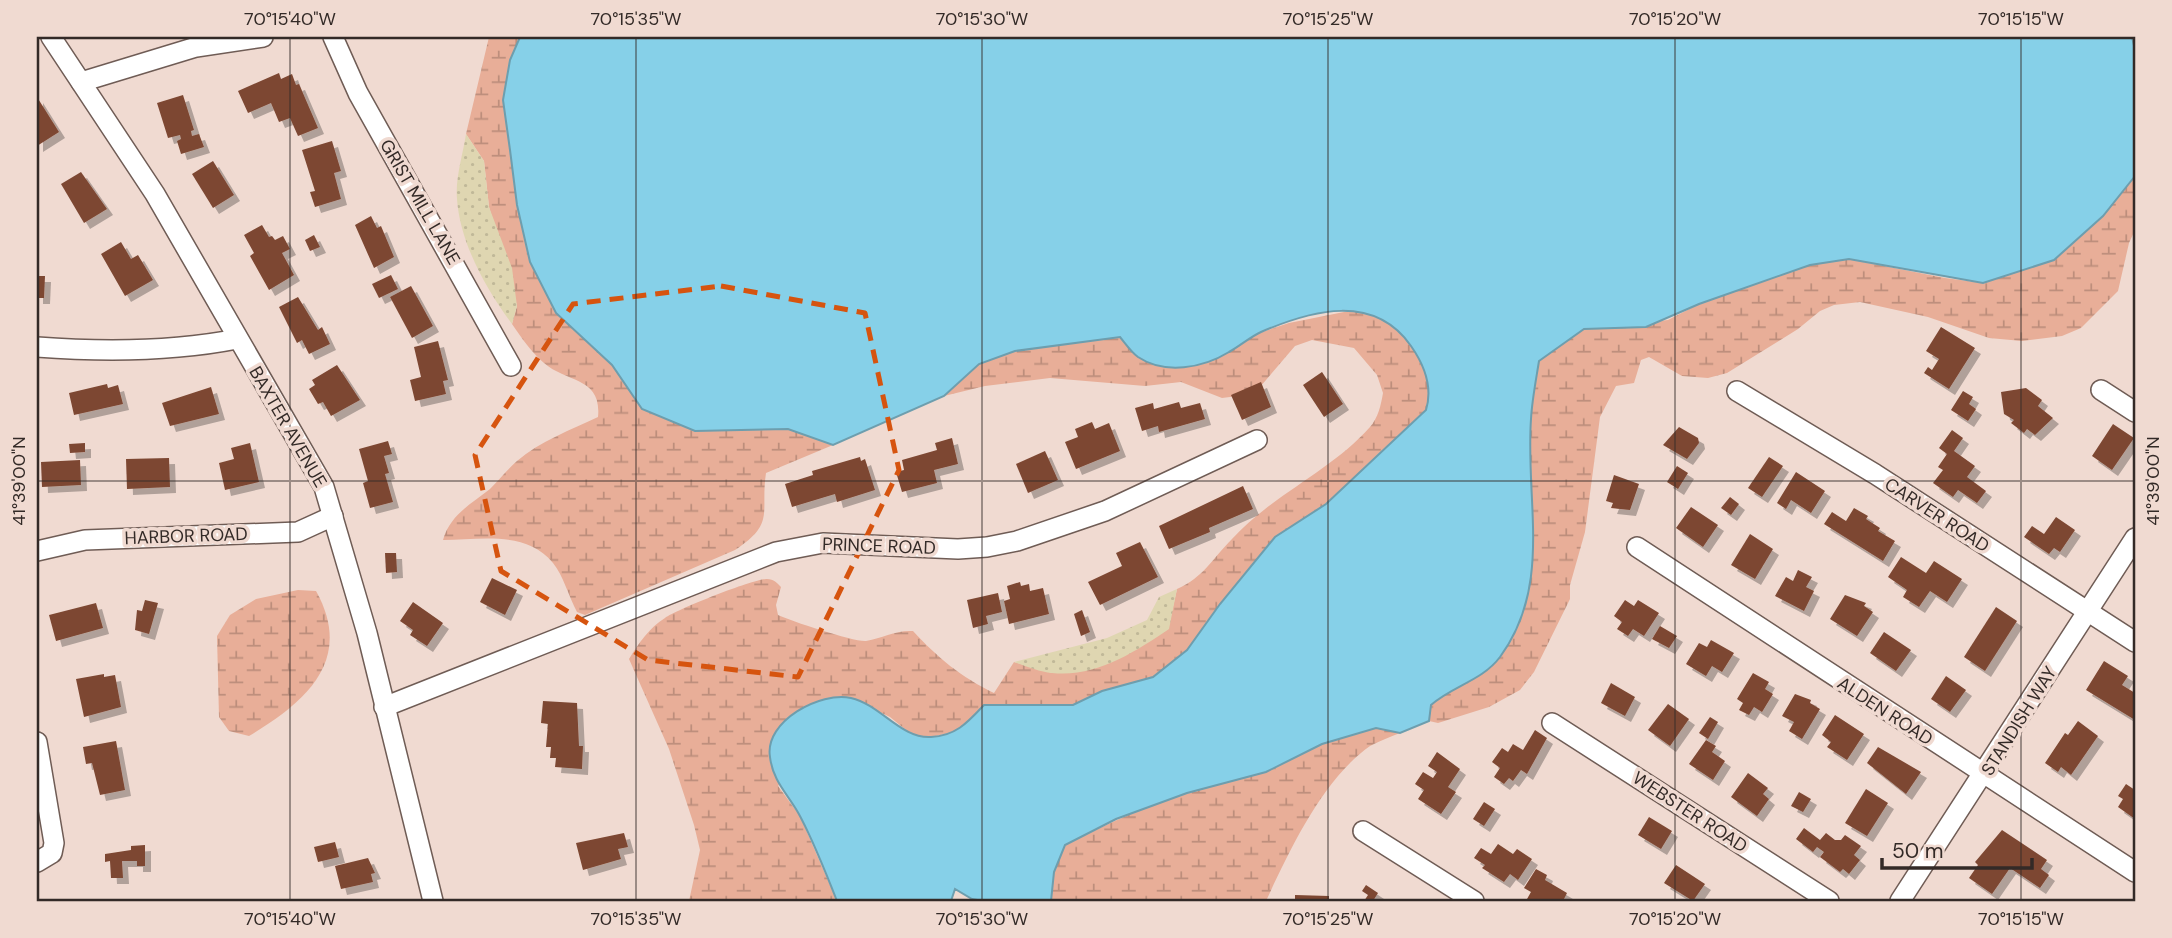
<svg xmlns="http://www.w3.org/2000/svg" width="2172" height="938" font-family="'DM Sans',sans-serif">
	<defs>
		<pattern id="wetland-marsh" width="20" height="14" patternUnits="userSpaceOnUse" patternTransform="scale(1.75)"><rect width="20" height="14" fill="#e8ae98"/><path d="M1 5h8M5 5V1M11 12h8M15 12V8" fill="none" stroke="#bd8e7c"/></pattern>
		<pattern id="sand-dots" width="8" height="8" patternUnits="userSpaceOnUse" patternTransform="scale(1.75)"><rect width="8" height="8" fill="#dfd6b1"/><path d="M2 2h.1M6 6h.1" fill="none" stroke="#c0b898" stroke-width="1.8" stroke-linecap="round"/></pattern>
		<filter id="shadow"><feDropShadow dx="6" dy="6" stdDeviation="0" flood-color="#0004"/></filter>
	</defs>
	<rect width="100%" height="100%" fill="#f0dad1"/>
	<g fill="url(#wetland-marsh)">
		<path d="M489,37H520L510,60L503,100L510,150L517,205L530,262L556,313L612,365L623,379L695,431L789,429L833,445L766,473C760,513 776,523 735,550L585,615L577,612C569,597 563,575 553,563C526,530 480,540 443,540C450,515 471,504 490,489C499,480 507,470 517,461C540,441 571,430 598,417C602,377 567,383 544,363C531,352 521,337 512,324L517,306L489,207L484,161L466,134Z"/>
		<path d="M2135,176V230L2129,243L2118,291L2081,328L2062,336L2022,341L1989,338L1928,317L1860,302L1834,305L1820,311L1798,329L1727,373L1708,378L1682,376L1649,357L1641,360L1634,383L1616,386L1600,417L1585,532L1570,585V599L1534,672L1520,690L1489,707L1438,723L1429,721L1431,705C1452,686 1483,681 1500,657C1553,585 1525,501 1531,419C1532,400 1536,380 1539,361L1584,329L1668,320L1699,304L1810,265L1849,259L1945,278L1983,283L2054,260L2103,216Z"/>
		<path d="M1354,310C1369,314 1382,317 1395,326C1411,337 1432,374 1430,394C1430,399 1427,405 1426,410L1326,504L1275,537L1220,604L1187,650L1153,677L1102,691L1073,705H984L959,731L931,737L912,735L890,717L850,698L778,786L800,816L837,901H689L700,850L694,825L669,749L629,659C638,644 650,627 665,618C678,609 753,579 767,579C774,579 777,583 781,587L776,605L778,615C791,621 854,642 866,641C883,638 895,630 913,631C938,658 961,677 994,693L1014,662L1052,673L1168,629L1177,589C1204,577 1212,559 1232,539C1272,495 1331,471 1370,427C1378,418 1381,405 1383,393L1377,375L1354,348L1312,340L1295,346L1254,394L1222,398L1181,382L1145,386L1050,378L985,386L944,396L979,364L1015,350L1120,337L1137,356L1227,353L1259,333L1289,323Z"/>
		<path d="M298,590L316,591C355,661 304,703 249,736L229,731L219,717L217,636L230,615L256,599Z"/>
		<path d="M1376,728L1400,733C1390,737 1379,741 1370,746C1322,780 1290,850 1266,901H1051L1054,872L1065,845C1162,795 1271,759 1376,728Z"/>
	</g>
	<g fill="url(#sand-dots)">
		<path d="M466,134L484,161L489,207L512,268L517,306L512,324C486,289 460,243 457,199C455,179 463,154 466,134Z"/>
		<path d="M1177,589L1169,629C1135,652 1095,678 1052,673C1040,672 1026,666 1014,662L1107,638L1147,620L1159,597Z"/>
	</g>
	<path fill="#86d0e8" stroke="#6d9eae" stroke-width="2" d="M520,37H2132L2135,50V176L2103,216L2054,260L1983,283L1849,259L1810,265L1699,304L1646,327L1584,329L1539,361C1536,380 1532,400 1531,419C1525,501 1553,585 1500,657C1482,681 1452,686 1431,705L1429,721L1400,733L1376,728L1322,744L1266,772L1187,793L1116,819L1065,845L1054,872L1051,901H983L972,899L955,889L951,901H837C826,873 815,845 801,818C790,796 773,783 770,757C764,721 821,691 851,698C881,705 901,739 931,737C956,736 968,722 984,705H1073L1102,691L1153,677L1187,650L1220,604L1275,537L1326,504L1426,410C1433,387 1425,366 1411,346C1374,293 1312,310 1261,332C1250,337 1240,346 1229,352C1203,368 1165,375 1138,357C1131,352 1125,343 1120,337L1015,351L979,364L944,396L833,445L788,429L695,431L642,409L612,365L556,313L530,262L517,205L510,150L503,100L510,60Z"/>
	<g fill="#7d4732" filter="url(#shadow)">
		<path d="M279,73L281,79L292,74L296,85L299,84L318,128L298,136L290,118L279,122L271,103L248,113L238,91Z"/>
		<path d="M183,95L194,130L191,131L192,136L199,134L204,147L181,154L177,141L181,139L180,135L168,138L157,103Z"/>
		<path d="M37,97L59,132L37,146Z"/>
		<path d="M332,141L341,171L334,173L341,199L315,207L310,192L315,191L302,150Z"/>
		<path d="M213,161L234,195L213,208L192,174Z"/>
		<path d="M81,172L107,209L84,223L61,184Z"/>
		<path d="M371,216L377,228L381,226L394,257L374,268L355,225Z"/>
		<path d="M262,225L269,237L272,236L275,240L283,236L290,249L282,253L294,275L269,290L250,256L254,253L244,235Z"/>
		<path d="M314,235L320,247L310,251L305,240Z"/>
		<path d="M121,242L131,259L138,255L153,280L125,296L101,254Z"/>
		<path d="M391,275L398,289L379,298L372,284Z"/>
		<path d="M37,276H45L44,298H37Z"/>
		<path d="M411,286L433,326L412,338L390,297Z"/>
		<path d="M298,297L318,330L322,327L330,344L309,354L302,340L297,343L279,307Z"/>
		<path d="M1941,327L1975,348L1949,389L1924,373L1928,367L1932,370L1939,359L1926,351Z"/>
		<path d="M438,341L448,380L443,381L446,394L415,401L410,380L421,377L414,347Z"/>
		<path d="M337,365L360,400L331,416L323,402L318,404L309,389L315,385L312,380Z"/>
		<path d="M1322,372L1343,404L1324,417L1303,385Z"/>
		<path d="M1261,382L1271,407L1242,420L1231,395Z"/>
		<path d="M107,384L108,388L118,385L123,404L74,415L69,393Z"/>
		<path d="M211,387L219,414L170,426L162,403Z"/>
		<path d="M2026,388L2042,400L2038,406L2053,418L2035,435L2027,429L2024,433L2011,423L2014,420L2004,414L2001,392Z"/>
		<path d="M1963,391L1973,397L1969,404L1976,409L1968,421L1951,410Z"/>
		<path d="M1179,402L1181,408L1200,403L1205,419L1159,432L1158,426L1142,431L1135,408L1153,403L1154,409Z"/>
		<path d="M1092,422L1095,429L1109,423L1120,451L1076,469L1065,442L1078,437L1075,429Z"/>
		<path d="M2113,424L2134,438L2112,470L2092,456Z"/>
		<path d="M1679,427L1698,438L1699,443L1687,459L1663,445Z"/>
		<path d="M1952,430L1963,438L1954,451L1975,466L1967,477L1986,491L1977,503L1958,490L1953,497L1933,483L1943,470L1938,467L1947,454L1939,448Z"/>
		<path d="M952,438L958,464L934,470L937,483L902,492L896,472L904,470L902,460L937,450L935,443Z"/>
		<path d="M388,441L392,454L384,456L389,473L385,474L393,502L370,508L363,483L368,481L359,449Z"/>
		<path d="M85,443V452L70,453L69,444Z"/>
		<path d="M250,443L259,482L225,490L219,463L234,459L231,448Z"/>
		<path d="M1045,451L1058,480L1028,493L1016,464Z"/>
		<path d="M860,457L861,461L865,459L875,490L837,502L835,494L792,507L785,484L813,475L812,471Z"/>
		<path d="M1769,457L1783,466L1762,497L1748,488Z"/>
		<path d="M169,458L170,487L127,489L126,459Z"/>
		<path d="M80,460L81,485L42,487L41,462Z"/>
		<path d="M1677,466L1688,473L1678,489L1667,482Z"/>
		<path d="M1796,472L1825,491L1811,513L1791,500L1786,509L1777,503Z"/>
		<path d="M1614,475L1639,484L1630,510L1611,508L1613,503L1606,501Z"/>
		<path d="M1243,486L1253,509L1209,528L1210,532L1169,549L1159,526Z"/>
		<path d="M1730,497L1739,504L1731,515L1721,508Z"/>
		<path d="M1691,507L1718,525L1703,547L1676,528Z"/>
		<path d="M1854,508L1868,516L1866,519L1880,528L1878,531L1895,541L1883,561L1824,524L1832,512L1846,521Z"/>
		<path d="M2056,517L2075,530L2060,552L2054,548L2049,554L2024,537L2032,526L2044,534Z"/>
		<path d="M1750,534L1773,549L1755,579L1731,565Z"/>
		<path d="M1140,542L1158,577L1100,605L1088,582L1122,566L1116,553Z"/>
		<path d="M385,553H396L397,572L386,573Z"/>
		<path d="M1901,557L1926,573L1934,561L1962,579L1947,602L1930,591L1919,607L1903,597L1907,590L1888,577Z"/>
		<path d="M1798,570L1812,577L1806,587L1814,591L1804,611L1775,596L1786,577L1793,581Z"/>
		<path d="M492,578L517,590L505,615L480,602Z"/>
		<path d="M1020,582L1021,586L1029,584L1030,591L1043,588L1049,614L1009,624L1004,601L1010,599L1007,586Z"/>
		<path d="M998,593L1002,612L986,616L988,624L973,628L967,600Z"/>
		<path d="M1845,595L1866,603L1864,606L1873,612L1857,636L1830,619Z"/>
		<path d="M145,600L158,603L149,634L135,630L137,610L142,611Z"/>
		<path d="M1625,600L1634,606L1638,600L1659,613L1644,636L1633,629L1628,636L1617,629L1622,622L1614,616Z"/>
		<path d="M413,602L443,623L427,646L410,635L413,630L400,621Z"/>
		<path d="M96,603L103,628L56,641L49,615Z"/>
		<path d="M1996,607L2017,621L1985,671L1964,657Z"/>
		<path d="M1082,610L1090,632L1081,636L1074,614Z"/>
		<path d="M1660,626L1677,636L1669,648L1652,639Z"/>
		<path d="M1884,632L1911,650L1896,671L1870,653Z"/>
		<path d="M1711,640L1734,653L1722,672L1712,666L1706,676L1686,664L1699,643L1707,647Z"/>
		<path d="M2104,661L2128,676L2122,685L2135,693V720L2086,690Z"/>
		<path d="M1753,673L1769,682L1765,689L1773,694L1762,712L1754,707L1749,715L1739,710L1743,703L1737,699Z"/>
		<path d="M104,674V677L115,675L121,707L84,717L76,679Z"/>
		<path d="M1946,676L1966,690L1950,712L1931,699Z"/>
		<path d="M1611,683L1635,697L1625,716L1601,703Z"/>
		<path d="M1795,694L1811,700L1810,703L1820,709L1802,739L1789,731L1794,722L1782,716Z"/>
		<path d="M543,701L577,703L579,746H583L582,769L555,767L556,758H550L551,747H546L548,724L541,723Z"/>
		<path d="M1668,704L1689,719L1670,746L1648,730Z"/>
		<path d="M1835,715L1864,734L1847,760L1827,747L1831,742L1822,735Z"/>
		<path d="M1710,717L1718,722L1708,739L1699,733Z"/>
		<path d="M2078,721L2098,736L2071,775L2061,767L2058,772L2045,763L2065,733L2068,735Z"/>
		<path d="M1535,730L1547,738L1527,774L1521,770L1513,781L1509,778L1504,784L1494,777L1500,768L1492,762L1502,748L1508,752L1513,744L1523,750Z"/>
		<path d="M1706,740L1716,746L1712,752L1725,761L1713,780L1689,764Z"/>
		<path d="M116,741L125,790L100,795L92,763L86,764L83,747Z"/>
		<path d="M1878,747L1921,772L1906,794L1867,763Z"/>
		<path d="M1437,752L1460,769L1448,787L1456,792L1441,814L1418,799L1424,790L1415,784L1423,772L1433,778L1437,772L1428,766Z"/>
		<path d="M1748,773L1768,788L1763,794L1769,799L1757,816L1731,797Z"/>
		<path d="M2126,784L2135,790V819L2118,807L2123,799L2118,796Z"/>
		<path d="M1866,789L1888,803L1867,836L1845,823Z"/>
		<path d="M1799,792L1811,799L1803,812L1791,806Z"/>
		<path d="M1484,802L1495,809L1484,826L1473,819Z"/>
		<path d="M1649,817L1672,831L1661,849L1638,835Z"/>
		<path d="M1804,828L1820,840L1826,833L1835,840H1841L1845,835L1861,846L1854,855L1860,860L1849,874L1843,869L1840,872L1820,857L1824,852L1817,847L1813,852L1796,839Z"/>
		<path d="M2002,830L2047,860L2041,869L2049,875L2040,888L2010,868L1992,894L1969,878L1978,865L1975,862Z"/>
		<path d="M624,833L628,847L618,849L621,859L583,870L576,843Z"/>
		<path d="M335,842L339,857L318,862L314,847Z"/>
		<path d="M1498,844L1513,854L1517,849L1532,859L1518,880L1510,874L1504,882L1482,868L1485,865L1474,858L1481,848L1491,854Z"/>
		<path d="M145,845V866H137V861H122L123,878H111L110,861L105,862V854L131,850V846Z"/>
		<path d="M368,858L375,873L371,874L373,882L341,889L335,866Z"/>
		<path d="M1676,865L1705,884L1693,901L1664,883Z"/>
		<path d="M1536,869L1547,875L1545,880L1567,893L1563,901L1527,899L1531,892L1524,888Z"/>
		<path d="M1366,885L1378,893L1373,901H1364L1368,895L1362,891Z"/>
		<path d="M1295,895L1329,896V901H1295Z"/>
	</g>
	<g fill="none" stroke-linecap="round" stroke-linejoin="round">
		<defs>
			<g id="minor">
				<path d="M51,37L155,194L324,487L367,633L433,901"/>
				<path d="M333,37L358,93L511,366"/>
				<path d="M81,82L196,47L263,37"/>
				<path d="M37,347C104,352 171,352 237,339"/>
				<path d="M2101,390L2135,412"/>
				<path d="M1737,391L1875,474L2135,642"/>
				<path d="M1637,547L2135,872"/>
				<path d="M37,551L85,540L298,532L333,516"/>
				<path d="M384,707L776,552L823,543L958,549L987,547L1017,541L1105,511L1257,440"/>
				<path d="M1552,723L1829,901"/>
				<path d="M37,742L54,843L52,853L37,862"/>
				<path d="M1363,831L1474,901"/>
				<path d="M1900,901L2135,538"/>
			</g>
		</defs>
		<use href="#minor" stroke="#6f5c55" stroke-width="22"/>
		<use href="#minor" stroke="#fff" stroke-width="19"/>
	</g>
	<path fill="none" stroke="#d6540f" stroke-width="5" stroke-dasharray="14 9" stroke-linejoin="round" d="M721,286L865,313L899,470L798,677L648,660L501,571L475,455L573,304Z"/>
	<path fill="none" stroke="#332a27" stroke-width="2" stroke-opacity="0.45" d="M290,37V901M636,37V901M982,37V901M1328,37V901M1675,37V901M2021,37V901M37,481H2135"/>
	<g text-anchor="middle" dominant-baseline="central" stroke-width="7" stroke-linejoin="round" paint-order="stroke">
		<g font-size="18" fill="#332a27" stroke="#f0dad1">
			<text transform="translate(420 202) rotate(60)">GRIST MILL LANE</text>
			<text transform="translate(288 427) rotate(60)">BAXTER AVENUE</text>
			<text transform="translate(1937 515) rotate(33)">CARVER ROAD</text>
			<text transform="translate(186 536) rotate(-2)">HARBOR ROAD</text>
			<text transform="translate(879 546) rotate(2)">PRINCE ROAD</text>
			<text transform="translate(1885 711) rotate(33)">ALDEN ROAD</text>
			<text transform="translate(2019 721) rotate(-58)">STANDISH WAY</text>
			<text transform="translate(1690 812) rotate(33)">WEBSTER ROAD</text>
		</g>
	</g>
	<rect width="2172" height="938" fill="none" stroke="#f0dad1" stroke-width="77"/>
	<path d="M1882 858v10h150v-10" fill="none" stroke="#332a27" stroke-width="3.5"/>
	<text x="1892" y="858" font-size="21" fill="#332a27" stroke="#f0dad1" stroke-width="5" paint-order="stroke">50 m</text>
	<rect x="38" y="38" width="2096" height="862" fill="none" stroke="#332a27" stroke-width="2.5"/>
	<g font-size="18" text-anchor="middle" fill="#332a27">
		<text x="290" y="25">70°15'40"W</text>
		<text x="636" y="25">70°15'35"W</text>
		<text x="982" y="25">70°15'30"W</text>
		<text x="1328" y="25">70°15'25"W</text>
		<text x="1675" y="25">70°15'20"W</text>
		<text x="2021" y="25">70°15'15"W</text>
		<text transform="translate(19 481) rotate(-90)" y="6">41°39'00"N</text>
		<text transform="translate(2153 481) rotate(-90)" y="6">41°39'00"N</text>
		<text x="290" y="925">70°15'40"W</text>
		<text x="636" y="925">70°15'35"W</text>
		<text x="982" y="925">70°15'30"W</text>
		<text x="1328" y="925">70°15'25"W</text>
		<text x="1675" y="925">70°15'20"W</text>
		<text x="2021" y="925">70°15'15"W</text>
	</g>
</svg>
